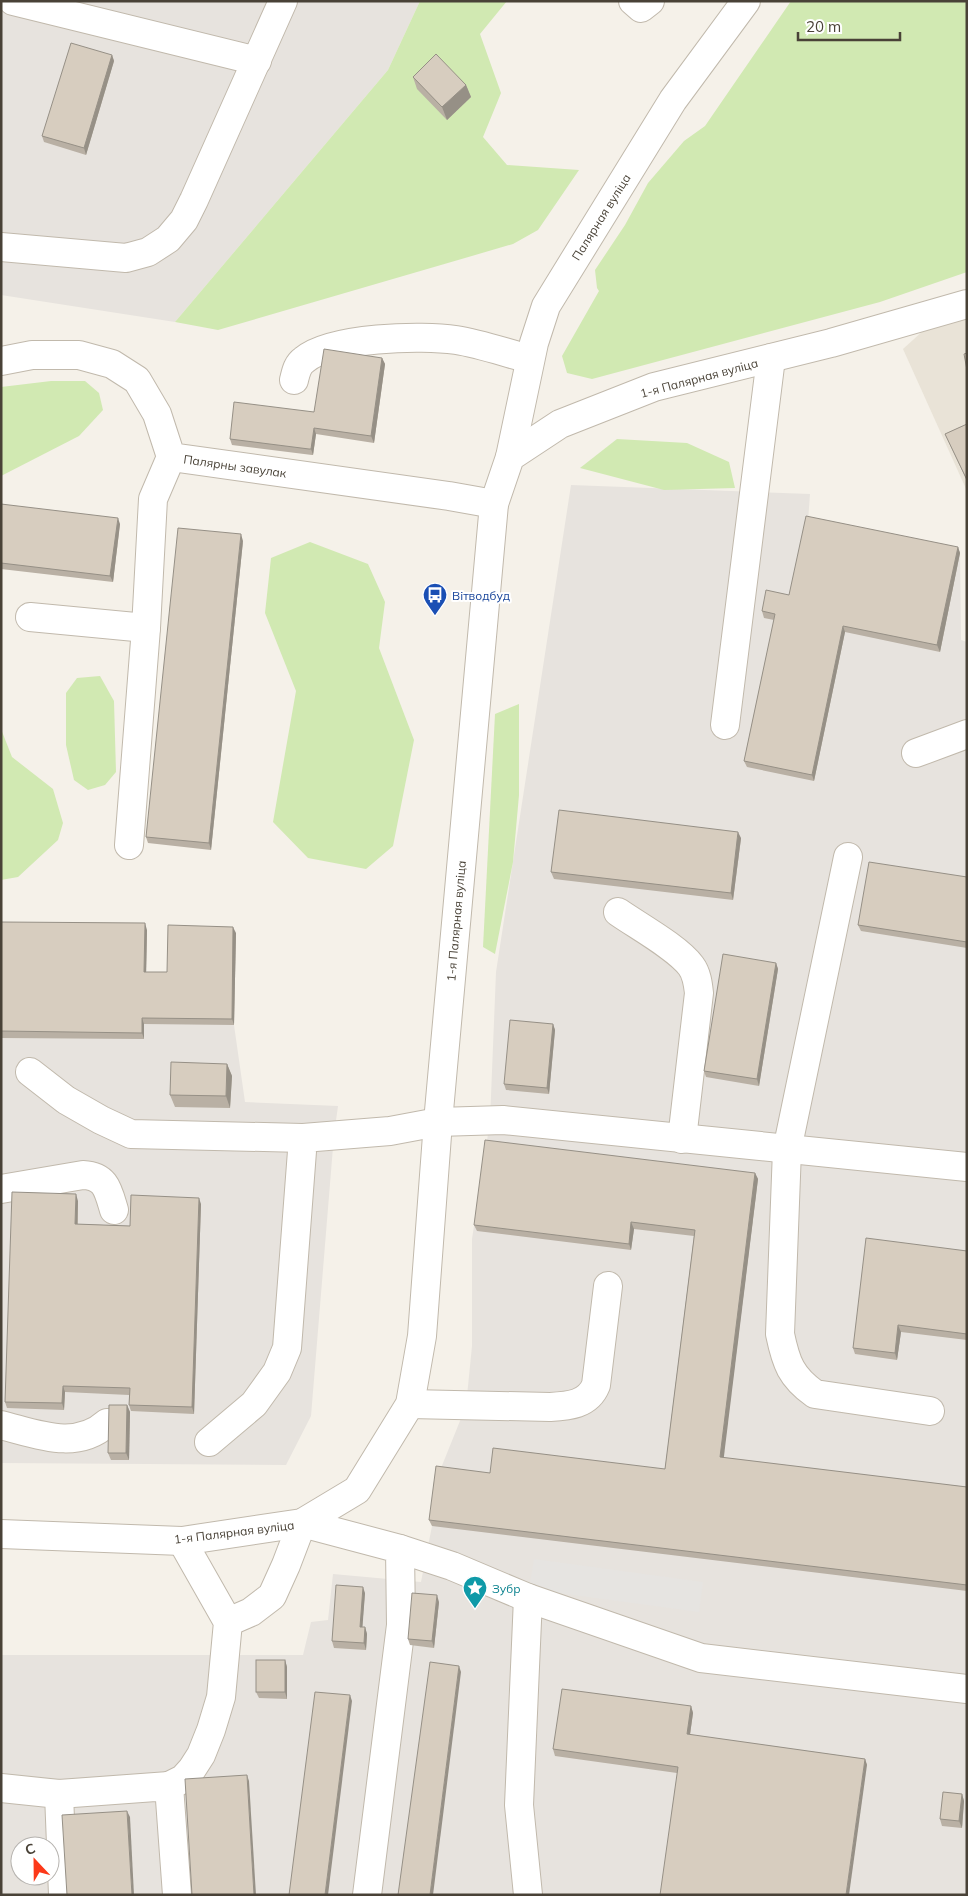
<svg xmlns="http://www.w3.org/2000/svg" width="968" height="1896" font-family="Mulish,sans-serif">
	<rect width="100%" height="100%" fill="#f5f1e9"/>
	<path fill="#e9e3d7" d="M967,291V491L903,349Z"/>
	<g fill="#e7e3de" fill-rule="evenodd">
		<path d="M1,1H420L388,70L175,322L1,295Z"/>
		<path d="M571,485L810,494L808,522L960,553L961,640L967,642V1895H1V1655H303L311,1622L328,1620L333,1574L421,1582L432,1526L439,1473L466,1406L472,1346V1239L490,1121L496,972ZM20,1846H50V1876H20Z"/>
		<path d="M1,928L147,930L146,978L169,979L170,932L236,933L234,1025L245,1102L338,1106L334,1135L311,1416L286,1465L1,1463Z"/>
	</g>
	<g fill="#d1e9b2">
		<path d="M420,1H507L480,34L501,93L483,137L507,165L579,170L538,230L513,244L218,330L175,322L388,70Z"/>
		<path d="M791,1H967V272L880,302L592,379L567,373L562,356L599,291L597,288L595,270L625,225L648,183L684,141L705,126Z"/>
		<path d="M51,381H85L99,393L103,410L79,436L1,476V387Z"/>
		<path d="M617,439L687,443L729,462L735,488L664,490L580,468Z"/>
		<path d="M310,542L368,564L385,602L379,648L414,740L393,846L366,869L308,858L273,822L296,691L265,613L271,558Z"/>
		<path d="M100,676L114,701L116,772L105,785L88,790L74,780L66,745V693L77,678Z"/>
		<path d="M519,704V795L513,862L495,954L483,947L495,714Z"/>
		<path d="M1,729L12,757L53,789L63,823L58,840L18,877L1,880Z"/>
	</g>
	<path fill="#e6e4e1" d="M534,1559L703,1582L699,1612L529,1589Z"/>
	<g fill="none" stroke-linecap="round" stroke-linejoin="round">
		<defs>
			<g id="minor">
				<path d="M13,1L257,61"/>
				<path d="M633,1L641,8L650,1"/>
				<path d="M1,247L126,258L148,252L168,239L184,220L194,200L283,1"/>
				<path d="M1,361L32,355H79L112,364L137,380L157,414L171,457L449,496L494,504"/>
				<path d="M294,380C296,372 297,365 304,360C331,337 422,335 456,340C481,344 506,353 530,359"/>
				<path d="M510,457L534,343L546,306L673,100L746,1"/>
				<path d="M30,617L146,628"/>
				<path d="M725,725L771,358"/>
				<path d="M916,753L967,734"/>
				<path d="M129,845L146,628L153,499L171,457"/>
				<path d="M848,857L787,1150L780,1334C786,1363 791,1377 815,1394L930,1411"/>
				<path d="M618,912C638,926 678,948 691,966C697,974 698,984 699,993L682,1139"/>
				<path d="M30,1072L66,1100L101,1120L131,1134L303,1138"/>
				<path d="M1,1189L83,1175C106,1176 108,1190 114,1210"/>
				<path d="M410,1404L550,1407C568,1406 588,1405 596,1385L608,1286"/>
				<path d="M1,1425C37,1434 76,1451 107,1423"/>
				<path d="M209,1442L254,1404L277,1372L287,1348L303,1138L390,1131L438,1122L503,1120L967,1167"/>
				<path d="M302,1523L400,1549L401,1625L367,1895"/>
				<path d="M1,1534L182,1541L302,1523L357,1490L410,1404L422,1336L438,1122L494,504L510,457L560,424L654,387L831,343L967,304"/>
				<path d="M400,1549L452,1566L528,1598L701,1658L967,1689"/>
				<path d="M528,1598L519,1805L528,1895"/>
				<path d="M228,1622L251,1612L272,1596L286,1565L302,1523"/>
				<path d="M169,1786L183,1779L192,1769L201,1755L211,1730L221,1697L228,1622L182,1541"/>
				<path d="M1,1788L59,1794L63,1895"/>
				<path d="M59,1794L169,1786L177,1895"/>
			</g>
		</defs>
		<use href="#minor" stroke="#c1b9ac" stroke-width="30"/>
		<use href="#minor" stroke="#fff" stroke-width="28"/>
	</g>
	<g fill="#b9b0a4">
		<path d="M112,55L114,61L86,155L44,142L42,136Z"/>
		<path d="M413,77L466,85L471,97L447,120L417,89Z"/>
		<path d="M382,358L385,364L374,443L316,434L313,455H312L232,445L230,439L314,412Z"/>
		<path d="M967,424V481L945,434Z"/>
		<path d="M1,504L120,524L113,582L1,569Z"/>
		<path d="M243,541L211,850L148,843L146,837Z"/>
		<path d="M958,547L960,553L940,652L845,632L814,781L747,767L744,761L774,620L764,618L762,611Z"/>
		<path d="M741,838L733,900L554,879L551,872Z"/>
		<path d="M967,877V948L861,931L858,925Z"/>
		<path d="M1,922L147,930L146,972H167L236,933L234,1025L144,1024V1039L1,1038Z"/>
		<path d="M776,963L778,969L759,1086L706,1077L704,1071Z"/>
		<path d="M553,1024L555,1030L549,1094L506,1090L504,1084Z"/>
		<path d="M227,1064L232,1076L230,1108L175,1107L170,1095Z"/>
		<path d="M755,1173L758,1179L723,1458L967,1487V1591L432,1526L429,1520L490,1473L665,1469L694,1236L634,1229L631,1250L477,1231L474,1225Z"/>
		<path d="M78,1201V1224L130,1226L201,1204L194,1414L131,1411L129,1405V1395L65,1392L64,1410L7,1408L5,1402Z"/>
		<path d="M967,1251V1340L901,1332L897,1360L855,1354L853,1348Z"/>
		<path d="M127,1405L130,1412L129,1460H111L108,1453Z"/>
		<path d="M365,1593L362,1627H365L367,1634L366,1650L334,1648L332,1641Z"/>
		<path d="M439,1602L434,1648L410,1645L408,1639Z"/>
		<path d="M285,1660L287,1667V1699L259,1698L256,1692Z"/>
		<path d="M691,1706L693,1713L690,1735L865,1759L867,1765L677,1773L555,1756L553,1749Z"/>
		<path d="M962,1794L964,1801L962,1828L942,1826L940,1819Z"/>
	</g>
	<g fill="#969086">
		<path d="M112,55L114,61L86,155L84,148Z"/>
		<path d="M466,85L471,97L447,120L442,107Z"/>
		<path d="M382,358L385,364L374,443L371,436Z"/>
		<path d="M314,428L316,434L313,455L311,449Z"/>
		<path d="M118,518L120,524L113,582L110,576Z"/>
		<path d="M241,534L243,541L211,850L209,843Z"/>
		<path d="M958,547L960,553L940,652L937,645Z"/>
		<path d="M843,626L845,632L814,781L812,775Z"/>
		<path d="M738,832L741,838L733,900L731,893Z"/>
		<path d="M145,923L147,930L146,978L144,972Z"/>
		<path d="M233,927L236,933L234,1025L232,1019Z"/>
		<path d="M776,963L778,969L759,1086L757,1079Z"/>
		<path d="M142,1018L144,1024V1039L142,1033Z"/>
		<path d="M553,1024L555,1030L549,1094L547,1088Z"/>
		<path d="M227,1064L232,1076L230,1108L226,1096Z"/>
		<path d="M755,1173L758,1179L723,1464L720,1457Z"/>
		<path d="M76,1194L78,1201L77,1230L75,1224Z"/>
		<path d="M199,1198L201,1204L194,1414L192,1407Z"/>
		<path d="M631,1222L634,1229L631,1250L629,1244Z"/>
		<path d="M898,1325L901,1332L897,1360L895,1353Z"/>
		<path d="M63,1386L65,1392L64,1410L62,1403Z"/>
		<path d="M127,1405L130,1412L129,1460L126,1453Z"/>
		<path d="M363,1587L365,1593L362,1633L360,1627Z"/>
		<path d="M437,1595L439,1602L434,1648L432,1641Z"/>
		<path d="M365,1627L367,1634L366,1650L364,1643Z"/>
		<path d="M285,1660L287,1667V1699L285,1692Z"/>
		<path d="M459,1666L461,1672L433,1895H430Z"/>
		<path d="M350,1695L352,1701L328,1895H325Z"/>
		<path d="M691,1706L693,1713L689,1741L687,1734Z"/>
		<path d="M865,1759L867,1765L849,1895H846Z"/>
		<path d="M247,1775L249,1781L256,1895H254Z"/>
		<path d="M962,1794L964,1801L962,1828L959,1821Z"/>
		<path d="M127,1811L130,1817L134,1895H132Z"/>
	</g>
	<g fill="#d7cdbf" stroke="#969086">
		<path d="M71,43L112,55L84,148L42,136Z"/>
		<path d="M436,54L466,85L442,107L413,77Z"/>
		<path d="M324,349L382,358L371,436L314,428L311,449H309L230,439L234,402L314,412Z"/>
		<path d="M967,353V370L964,354Z"/>
		<path d="M967,424V480L945,434Z"/>
		<path d="M1,504L118,518L110,576L1,563Z"/>
		<path d="M806,516L958,547L937,645L843,626L812,775L744,761L775,614L762,611L766,590L789,595Z"/>
		<path d="M178,528L241,534L209,843L146,837Z"/>
		<path d="M559,810L738,832L731,893L551,872Z"/>
		<path d="M869,862L967,877V942L858,925Z"/>
		<path d="M1,922L145,923L144,972H167L168,925L233,927L232,1019L142,1018V1033L1,1031Z"/>
		<path d="M723,954L776,963L757,1079L704,1071Z"/>
		<path d="M510,1020L553,1024L547,1088L504,1084Z"/>
		<path d="M171,1062L227,1064L226,1096L170,1095Z"/>
		<path d="M485,1140L755,1173L720,1457L967,1487V1585L429,1520L436,1466L490,1473L493,1448L665,1469L695,1230L631,1222L629,1244L474,1225Z"/>
		<path d="M12,1192L76,1194L75,1224L130,1226L131,1195L199,1198L192,1407L129,1405L130,1388L63,1386L62,1403L5,1402Z"/>
		<path d="M866,1238L967,1251V1334L898,1325L895,1353L853,1348Z"/>
		<path d="M109,1405H127L126,1453H108Z"/>
		<path d="M336,1585L363,1587L360,1627H365L364,1643L332,1641Z"/>
		<path d="M412,1593L437,1595L432,1641L408,1639Z"/>
		<rect x="256" y="1660" width="29" height="32"/>
		<path d="M430,1662L459,1666L431,1887L430,1895H398Z"/>
		<path d="M562,1689L691,1706L687,1734L865,1759L846,1895H660L678,1767L553,1749Z"/>
		<path d="M315,1692L350,1695L325,1895H289Z"/>
		<path d="M247,1775L254,1895H192L185,1779Z"/>
		<path d="M943,1792L962,1794L959,1821L940,1819Z"/>
		<path d="M127,1811L132,1895H67L62,1815Z"/>
	</g>
	<defs>
		<symbol id="bus-pin" viewBox="-11 -11 22 30"><path d="M0 17L-7.5 6A9.5 9.5 0 1 1 7.5 6Z" fill="#1a4fb4" stroke="#fff"/><path d="M-5-6H5V4H4V6H2V4H-2V6H-4V4H-5ZM-3.5-4V0h7V-4ZM-3.5 1.2v1.5H-2V1.2ZM2 1.2v1.5H3.5V1.2Z" fill="#fff"/></symbol>
		<symbol id="sight-pin" viewBox="-11 -11 22 30"><path d="M0 17L-7.5 6A9.5 9.5 0 1 1 7.5 6Z" fill="#0f9aa8" stroke="#fff"/><path d="M0-6L1.8-2.2L6-1.7L2.9 1.2L3.7 5.4L0 3.3L-3.7 5.4L-2.9 1.2L-6-1.7L-1.8-2.2Z" fill="#fff"/></symbol>
	</defs>
	<g fill-rule="evenodd">
		<use href="#bus-pin" x="421" y="581" width="28" height="38"/>
		<use href="#sight-pin" x="461" y="1574" width="28" height="38"/>
	</g>
	<g text-anchor="middle" dominant-baseline="central" stroke-width="4" stroke-linejoin="round" paint-order="stroke">
		<g font-size="12" fill="#494237" stroke="#fff">
			<text transform="translate(601 217) rotate(-58)">Палярная вуліца</text>
			<text transform="translate(699 378) rotate(-15)">1-я Палярная вуліца</text>
			<text transform="translate(235 466) rotate(8)">Палярны завулак</text>
			<text transform="translate(456 921) rotate(-85)">1-я Палярная вуліца</text>
			<text transform="translate(234 1532) rotate(-7)">1-я Палярная вуліца</text>
		</g>
		<g font-size="12" fill="#164399" stroke="#fff" text-anchor="start">
			<text x="452" y="595">Вітводбуд</text>
		</g>
		<g font-size="12" fill="#0d838f" stroke="#fff" text-anchor="start">
			<text x="492" y="1588">Зубр</text>
		</g>
	</g>
	<rect width="968" height="1896" fill="none" stroke="#494237" stroke-width="5"/>
	<g transform="translate(35 1861) rotate(338)"><circle r="24" fill="#ffffff" stroke="#b6b3af"/>
	<path d="M0-4L9 19L0 12L-9 19Z" fill="#fc3919"/>
	<text y="-8" font-size="14" font-weight="bold" text-anchor="middle" fill="#494237">С</text>
	</g>
	<path d="M798 32v8h102v-8" fill="none" stroke="#494237" stroke-width="2.5"/>
	<text x="806" y="32" font-size="15" fill="#494237" stroke="#ffffff" stroke-width="4" paint-order="stroke">20 m</text>
</svg>
